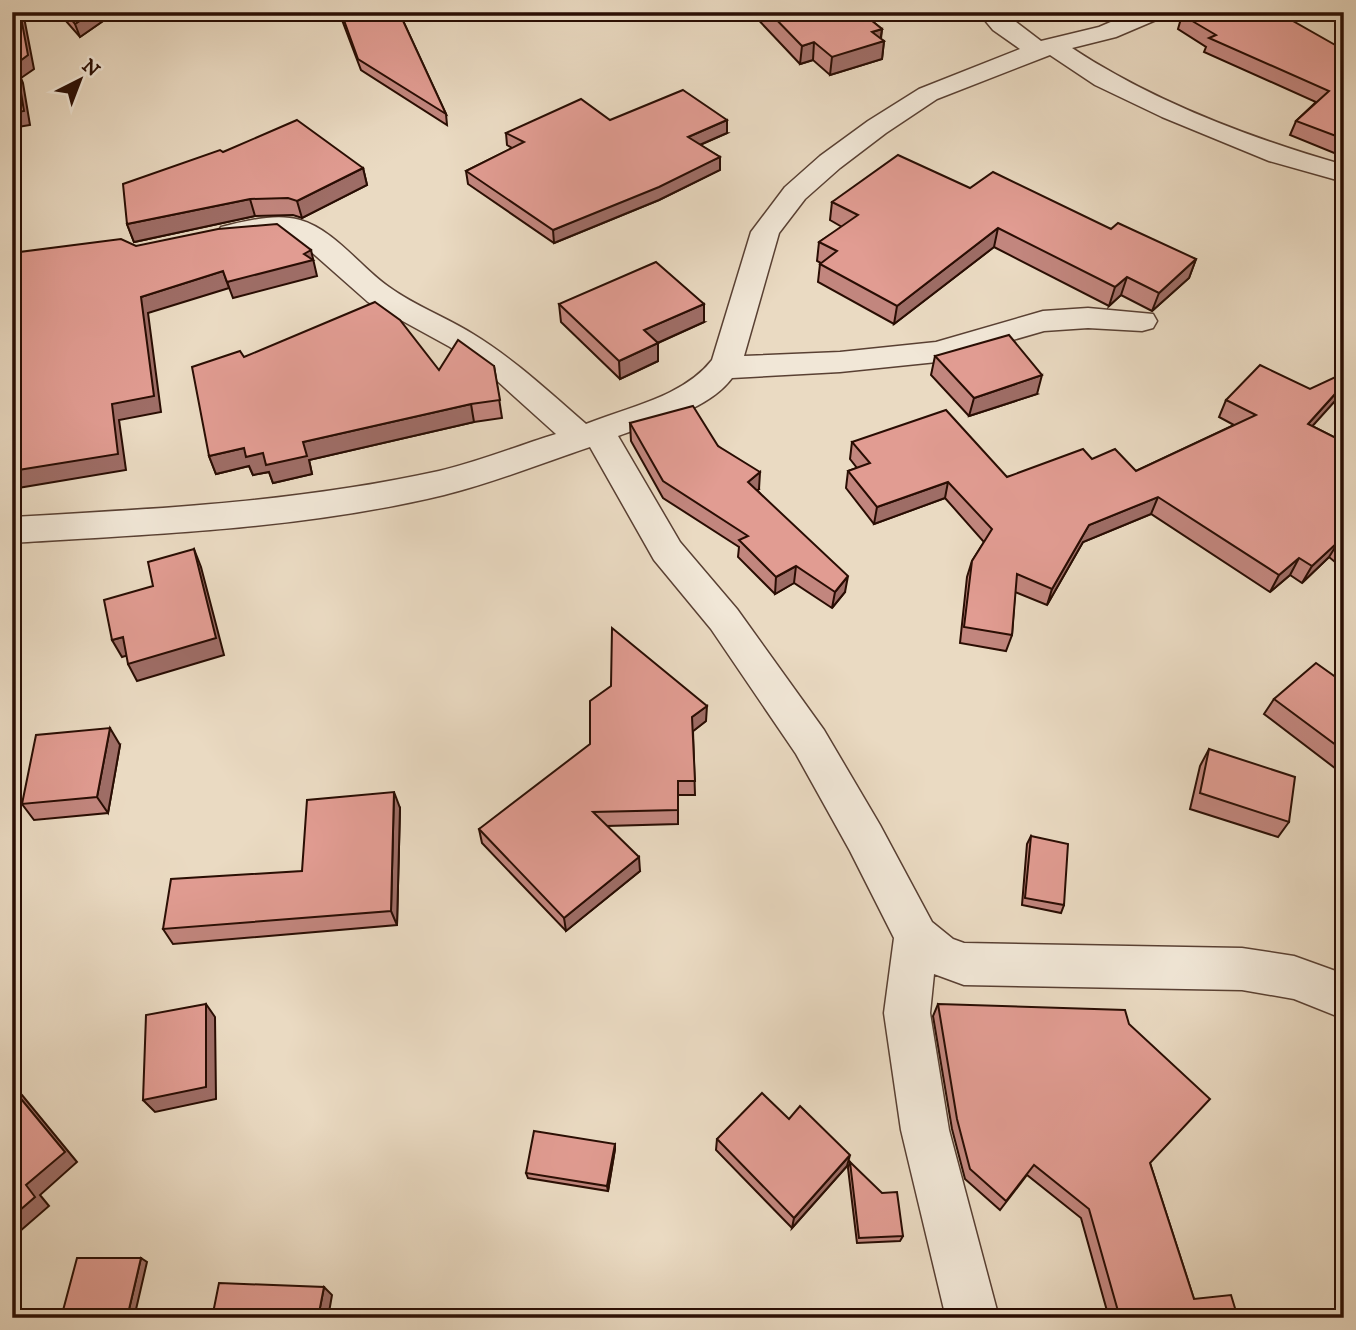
<svg xmlns="http://www.w3.org/2000/svg" width="1356" height="1330" font-family="'IM FELL DW Pica',serif">
	<rect width="100%" height="100%" fill="#eadac2"/>
	<filter id="stains"><feTurbulence type="fractalNoise" baseFrequency=".00286" numOctaves="4"/><feColorMatrix values="0 0 0 0 .2 0 0 0 0 .09 0 0 0 0 .02 0 0 0 .5 -.17"/></filter>
	<radialGradient id="worn" r=".72"><stop offset=".6" stop-color="#630" stop-opacity="0"/><stop offset="1" stop-color="#630" stop-opacity=".3"/></radialGradient>
	<g fill="none" stroke-linecap="round" stroke-linejoin="round">
		<defs>
			<path id="minor" d="M978,12H1003L1041,41L1099,27L1134,12H1167L1163,17L1116,37L1072,48C1154,102 1250,138 1344,165V182L1269,161L1162,117L1095,85L1050,55L937,99L886,133L840,168L805,199L779,233L744,356L840,352L936,342L1043,311L1088,308L1153,314L1157,321L1153,328L1142,331L1088,328L1044,331L937,362L840,372L732,378C707,411 655,422 618,436L680,542L737,609L824,730L880,825L932,922L953,939L964,943L1242,948L1294,956L1344,974V1019L1294,999L1242,990L964,985L934,974L930,1013L949,1130L999,1318H946L901,1130L884,1013L894,938L850,851L796,754L711,629L654,560L590,447C542,463 493,483 444,495C303,529 157,534 12,543V517C156,509 298,502 439,471C478,462 517,446 556,434L494,378L450,347L368,302L299,241C273,228 248,246 221,239L217,233L221,227C245,221 276,213 300,220C335,230 360,267 389,287C415,306 446,317 473,334C514,359 549,392 586,424C628,407 683,397 712,360L751,232L785,187L820,156L868,121L919,89L1020,49L993,30Z"/>
		</defs>
		<use href="#minor" stroke="#594033" stroke-width="3"/>
		<use href="#minor" fill="#f1e7d7" fill-rule="evenodd"/>
	</g>
	<g fill="#c2867e" stroke="#290d03" stroke-width="2">
		<path d="M58,12H116L80,37Z"/>
		<path d="M339,12H399L446,114L447,125L361,70Z"/>
		<path d="M751,12H861L882,29L881,39L884,41L882,59L830,75L813,60L800,64Z"/>
		<path d="M1182,15L1344,50V157L1290,135L1296,121L1316,102L1204,52L1206,47L1178,29Z"/>
		<path d="M610,120L727,133L700,145L720,157V170L659,200L554,243L468,184L466,171L512,148L507,145L506,133Z"/>
		<path d="M223,152L363,168L367,185L302,218L293,215L255,216L134,242L127,224Z"/>
		<path d="M970,188L1111,229L1196,259L1189,278L1152,311L1121,295L1109,306L994,247L894,324L818,282L820,264L821,263L817,261L819,242L842,227L830,220L832,202Z"/>
		<path d="M559,304L704,322L658,343V361L620,379L561,322Z"/>
		<path d="M935,356L1037,394L969,416L931,375Z"/>
		<path d="M494,366L502,418L474,422L309,460L312,474L273,483L269,472L253,475L249,466L216,474L209,456L439,370Z"/>
		<path d="M1226,400L1312,426L1344,442V566L1341,567L1329,557L1302,583L1290,575L1270,592L1151,514L1083,542L1047,605L1015,592L1012,635L1006,651L960,643L967,577L972,561L984,542L945,498L874,524L846,488L848,471L857,468L850,459L852,442L1007,477L1092,459L1136,471L1234,425L1219,417Z"/>
		<path d="M630,423L718,446L759,489L757,490L845,592L832,608L794,583L775,594L738,557L739,547L663,498L631,441Z"/>
		<path d="M1344,683V775L1264,714L1274,699Z"/>
		<path d="M706,721L693,731L695,795H678V824L607,826L640,871L566,931L482,843L479,829Z"/>
		<path d="M120,745L108,813L34,820L22,804Z"/>
		<path d="M1209,749L1289,822L1278,837L1190,809L1200,766Z"/>
		<path d="M400,808L397,925L173,944L163,929L302,871Z"/>
		<path d="M1031,836L1064,905L1061,913L1022,905L1027,844Z"/>
		<path d="M938,1004L1150,1163L1194,1299L1238,1318H1109L1081,1218L1027,1175L1000,1210L965,1179L952,1129L933,1016Z"/>
		<path d="M789,1119L847,1166L792,1228L716,1150L717,1139Z"/>
		<path d="M615,1144V1149L608,1191L528,1178L526,1173Z"/>
		<path d="M850,1162L903,1236L900,1241L857,1243L848,1168Z"/>
	</g>
	<g fill="#9e6d66" stroke="#290d03" stroke-width="2">
		<path d="M20,12H23L34,69L21,78L23,83L30,125L12,128V67Z"/>
		<path d="M93,12H116L80,37L75,24Z"/>
		<path d="M882,29L880,42L884,41L882,59L830,75L832,57L872,32Z"/>
		<path d="M814,42L813,60L800,64L802,46Z"/>
		<path d="M727,120V133L688,150V137Z"/>
		<path d="M720,157V170L659,200L554,243L553,230Z"/>
		<path d="M363,168L367,185L302,218L297,201Z"/>
		<path d="M250,199L255,216L134,242L127,224Z"/>
		<path d="M998,228L994,247L894,324L897,306Z"/>
		<path d="M311,250L317,276L233,298L227,282Z"/>
		<path d="M1196,259L1189,278L1152,311L1159,293Z"/>
		<path d="M223,271L229,288L148,313L161,412L119,420L126,470L12,489V471L112,404L141,297Z"/>
		<path d="M1127,277L1121,295L1109,306L1115,287Z"/>
		<path d="M704,304V322L644,349V330Z"/>
		<path d="M658,343V361L620,379L619,361Z"/>
		<path d="M1042,375L1037,394L969,416L974,398Z"/>
		<path d="M1344,384V391L1299,441L1308,424Z"/>
		<path d="M471,404L474,422L309,460L312,474L273,483L269,472L253,475L249,466L216,474L209,456L244,448L303,442Z"/>
		<path d="M760,472L759,489L747,499L748,482Z"/>
		<path d="M948,482L945,498L874,524L877,507Z"/>
		<path d="M1158,497L1151,514L1083,542L1047,605L1052,589L1089,525Z"/>
		<path d="M1339,541L1329,557L1302,583L1312,566Z"/>
		<path d="M194,549L201,567L224,655L137,681L128,664Z"/>
		<path d="M1299,558L1290,575L1270,592L1279,575Z"/>
		<path d="M796,566L794,583L775,594L776,577Z"/>
		<path d="M848,576L845,592L832,608L835,592Z"/>
		<path d="M123,637L132,654L122,657L112,640Z"/>
		<path d="M707,706L706,721L692,732V717Z"/>
		<path d="M110,728L120,745L108,813L97,797Z"/>
		<path d="M394,792L400,808L397,925L391,911Z"/>
		<path d="M639,857L640,871L566,931L564,918Z"/>
		<path d="M206,1004L215,1017L216,1099L155,1112L143,1100Z"/>
		<path d="M12,1087L22,1095L77,1162L40,1195L49,1206L12,1238V1217L26,1185Z"/>
		<path d="M615,1144V1149L608,1191L607,1186Z"/>
		<path d="M850,1155L847,1166L792,1228L794,1218Z"/>
		<path d="M141,1258L147,1262L134,1318H127Z"/>
		<path d="M324,1287L332,1295L328,1318H318Z"/>
	</g>
	<g fill="#e19c92" stroke="#290d03" stroke-width="2">
		<path d="M12,12H20L28,55L12,67Z"/>
		<path d="M65,12H93L75,24Z"/>
		<path d="M341,12H399L446,114L358,59Z"/>
		<path d="M769,12H861L882,29L872,32L884,41L832,57L814,42L802,46Z"/>
		<path d="M1189,12H1277L1344,50V139L1296,121L1329,91L1209,38L1216,35L1182,15Z"/>
		<path d="M17,69L24,111L12,113V70Z"/>
		<path d="M683,90L727,120L688,137L720,157L659,187L553,230L466,171L524,142L506,133L581,99L610,120Z"/>
		<path d="M297,120L363,168L297,201L288,198L250,199L127,224L123,184L220,150L223,152Z"/>
		<path d="M898,155L970,188L993,172L1111,229L1118,223L1196,259L1159,293L1127,277L1115,287L998,228L897,306L820,264L837,251L819,242L858,215L832,202Z"/>
		<path d="M277,224L311,250L304,254L313,260L227,282L223,271L141,297L154,396L112,404L118,454L12,471V253L121,239L136,246L218,229Z"/>
		<path d="M656,262L704,304L644,330L658,343L619,361L559,304Z"/>
		<path d="M375,302L400,320L439,370L458,340L494,366L500,400L471,404L303,442L307,456L266,465L263,453L246,457L244,448L209,456L192,367L240,351L244,357Z"/>
		<path d="M1009,335L1042,375L974,398L935,356Z"/>
		<path d="M1260,365L1310,389L1344,373V384L1308,424L1344,442V545L1339,541L1312,566L1299,558L1279,575L1158,497L1089,525L1052,589L1017,574L1012,635L964,627L972,561L992,529L948,482L877,507L848,471L870,463L852,442L946,410L1007,477L1083,449L1092,459L1115,449L1136,471L1256,415L1226,400Z"/>
		<path d="M693,406L718,446L760,472L748,482L848,576L835,592L796,566L776,577L739,540L748,536L663,481L630,423Z"/>
		<path d="M194,549L216,638L128,664L123,637L112,640L104,600L153,586L148,562Z"/>
		<path d="M612,628L707,706L692,717L695,781H678V810L593,812L639,857L564,918L479,829L590,744V701L611,686Z"/>
		<path d="M1316,663L1344,683V751L1274,699Z"/>
		<path d="M110,728L97,797L22,804L36,735Z"/>
		<path d="M1209,749L1295,777L1289,822L1200,793Z"/>
		<path d="M394,792L391,911L163,929L171,879L302,871L307,800Z"/>
		<path d="M1031,836L1068,844L1064,905L1025,898Z"/>
		<path d="M206,1004V1087L143,1100L146,1015Z"/>
		<path d="M938,1004L1125,1010L1129,1024L1210,1099L1150,1163L1194,1299L1231,1295L1238,1318H1120L1089,1209L1034,1165L1006,1201L970,1169L957,1119Z"/>
		<path d="M12,1088L65,1152L26,1185L35,1197L12,1217Z"/>
		<path d="M762,1093L789,1119L800,1106L850,1155L794,1218L717,1139Z"/>
		<path d="M534,1131L615,1144L607,1186L526,1173Z"/>
		<path d="M850,1162L882,1193L897,1192L903,1236L859,1238Z"/>
		<path d="M77,1258H141L127,1318H61Z"/>
		<path d="M219,1283L324,1287L318,1318H212Z"/>
	</g>
	<rect width="1356" height="1330" fill="none" stroke="#eadac2" stroke-width="42"/>
	<rect x="14" y="14" width="1328" height="1302" fill="none" stroke="#290d03" stroke-width="3.5"/>
	<rect x="21" y="21" width="1314" height="1288" fill="none" stroke="#290d03" stroke-width="2"/>
	<g transform="translate(80 80) rotate(42)" stroke="#f1e7d7" stroke-width="5" paint-order="stroke">
	<path d="M0-5L12 26L0 18L-12 26Z" fill="#290d03"/>
	<text y="-10" font-size="19" font-weight="bold" text-anchor="middle" fill="#290d03">N</text>
	</g>
	<rect width="100%" height="100%" filter="url(#stains)"/>
	<rect width="100%" height="100%" fill="url(#worn)"/>
</svg>
